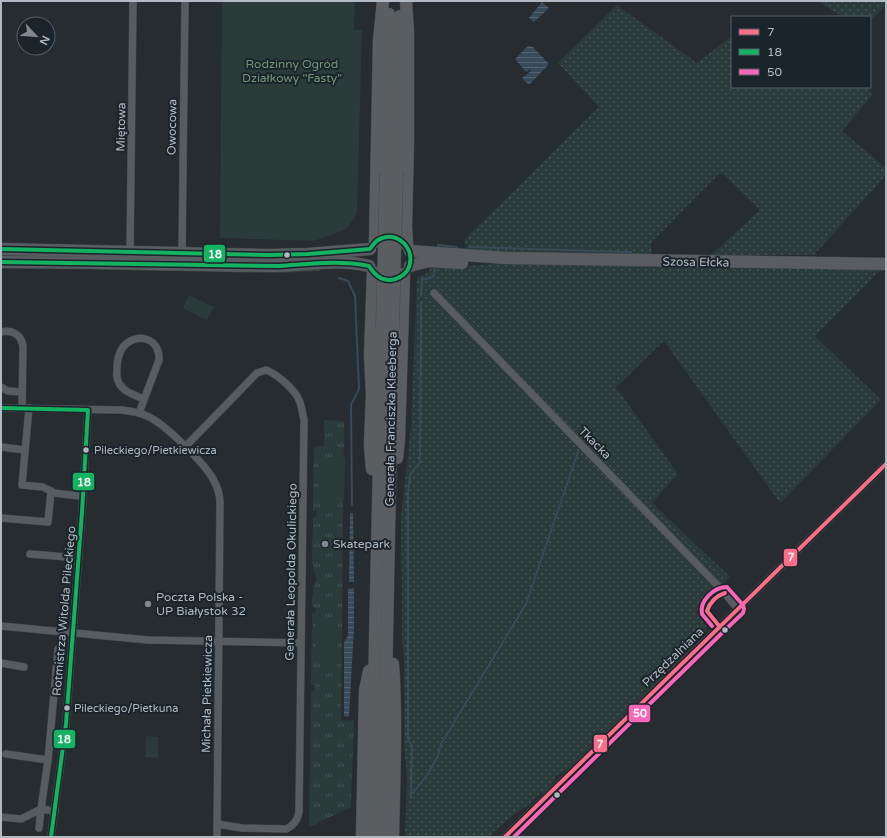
<svg xmlns="http://www.w3.org/2000/svg" width="887" height="838" font-family="'Varela Round',sans-serif">
	<defs>
		<pattern id="grass-dots" width="8" height="8" patternUnits="userSpaceOnUse"><rect width="8" height="8" fill="#2a3b3a"/><path d="M2 2h.1M6 6h.1" fill="none" stroke="#465555" stroke-width="1.8" stroke-linecap="round"/></pattern>
		<pattern id="park-tufts" width="24" height="20" patternUnits="userSpaceOnUse"><rect width="24" height="20" fill="#2a3b3a"/><path d="M3 7l-1-3M5 7V3M7 7l1-3M15 17l-1-3M17 17v-4M19 17l1-3" fill="none" stroke="#465555"/></pattern>
		<pattern id="water-rules" width="6" height="5" patternUnits="userSpaceOnUse"><rect width="6" height="5" fill="#394a58"/><path d="M0 2.5h6" fill="none" stroke="#53626e"/></pattern>
	</defs>
	<rect width="100%" height="100%" fill="#272c31"/>
	<g fill="url(#grass-dots)">
		<path d="M818,1H886V5L870,21V17H838L840,15Z"/>
		<path d="M617,5L697,63L732,36V87H866L873,94L842,131L886,168V175L814,255H711L760,210L721,172L651,243L652,257L468,251L464,240L599,107L558,63Z"/>
		<path d="M507,263L881,269L815,336L881,400L780,503L664,341L616,387L678,474L652,503L730,577L696,611C698,619 707,622 707,630L695,644V645L570,767L556,776L551,786L543,794L541,792L530,804L512,816L488,837H405L407,780L404,743V659L402,638V607L401,519L411,427L417,281L419,277L429,272L431,266H464Z"/>
		<path d="M28,268H320V271L280,273Z"/>
	</g>
	<path fill="url(#park-tufts)" d="M324,420L344,421L341,719L346,721L354,720L351,807L309,827L311,691H314L315,685H311L312,613H315L316,608L312,607V598L316,579L312,562L313,517H316L317,511L313,510L314,447L324,446Z"/>
	<g fill="#2a3b3a">
		<path d="M222,1H355L354,30H362L357,213L349,226L342,231L314,241L220,238Z"/>
		<path d="M189,295L214,307L207,320L183,308Z"/>
		<path d="M319,458H345L344,500H319Z"/>
		<path d="M316,622L337,623L336,662L315,661Z"/>
		<path d="M146,736L158,737V758L145,757Z"/>
	</g>
	<g fill="url(#water-rules)">
		<path d="M542,2L549,8L534,22L529,18Z"/>
		<path d="M528,46L533,47L548,63V65L530,84H528L522,78L531,71L530,69L526,72L515,59Z"/>
		<path d="M350,513H353L354,582H349Z"/>
		<path d="M354,588V628L349,716L347,717L344,716V642L348,636V589Z"/>
	</g>
	<g fill="none" stroke-linecap="round" stroke-linejoin="round">
		<g stroke="#394a58" stroke-width="2">
			<path d="M438,247V245L457,247"/>
			<path d="M469,247L631,252"/>
			<path d="M339,278L348,281L355,296L359,389L351,405L352,505"/>
			<path d="M421,296L422,280L433,277L435,268"/>
			<path d="M411,793H413L427,775L438,756L441,744L526,604L578,452"/>
			<path d="M411,798L412,746L408,740V492L410,475L420,462L421,303"/>
		</g>
		<defs>
			<g id="minor">
				<path d="M130,253L133,1"/>
				<path d="M182,253L185,1"/>
				<path d="M434,293L720,588L738,609"/>
				<path d="M1,332C12,329 22,335 23,347L22,408"/>
				<path d="M1,387L8,391L22,392"/>
				<path d="M1,408L122,410C131,411 140,412 149,417C166,425 204,463 213,479C217,486 220,495 220,503L217,837"/>
				<path d="M29,408L22,485L43,487L54,493L79,496"/>
				<path d="M139,413L159,360C160,338 137,331 123,347C119,353 117,361 117,368C114,388 128,393 144,399"/>
				<path d="M1,447L25,450"/>
				<path d="M185,447L257,373L266,370C277,374 291,387 297,396C302,404 302,412 304,420L299,812C297,821 294,825 286,829L242,828L217,824"/>
				<path d="M1,518L48,522L51,491"/>
				<path d="M30,554L79,558"/>
				<path d="M1,626L148,640L301,643"/>
				<path d="M1,663L24,667"/>
				<path d="M6,754L48,760"/>
				<path d="M1,817L21,819L41,809L48,760L58,649"/>
				<path d="M39,828L41,809L55,811"/>
				<path d="M51,837L66,724L82,512L88,410"/>
				<path d="M505,837L886,464"/>
			</g>
			<g id="primary">
				<path d="M1,249L269,255L308,254L370,249"/>
				<path d="M410,251L505,258L886,264"/>
				<path d="M1,262C90,262 180,265 269,266C305,267 332,257 369,266"/>
				<path d="M410,266L429,261L462,263"/>
			</g>
			<g id="trunk">
				<path d="M406,1L408,33V141L406,226L407,245"/>
				<path d="M386,172L389,14"/>
				<path d="M397,172L400,16"/>
				<path d="M375,242L379,41L383,1"/>
				<path d="M397,458L399,439L404,274"/>
				<path d="M372,469L370,445L372,394L370,356L373,272"/>
				<path d="M362,837L365,690L369,671"/>
				<path d="M372,837L375,641L382,328"/>
				<path d="M383,837L393,328"/>
				<path d="M393,837C394,779 397,722 393,664"/>
			</g>
		</defs>
		<use href="#minor" stroke="#44484c" stroke-width="8"/>
		<use href="#primary" stroke="#42474b" stroke-width="13"/>
		<use href="#trunk" stroke="#44494d" stroke-width="13"/>
		<use href="#minor" stroke="#575c60" stroke-width="7"/>
		<use href="#primary" stroke="#595d62" stroke-width="12"/>
		<use href="#trunk" stroke="#5a5e61" stroke-width="12"/>
		<defs>
			<g id="trunk-bridge">
				<path d="M382,328L386,172"/>
				<path d="M393,328L397,172"/>
			</g>
		</defs>
		<use href="#trunk-bridge" stroke="#44494d" stroke-width="13" stroke-linecap="butt"/>
		<use href="#trunk-bridge" stroke="#5a5e61" stroke-width="12"/>
		<defs>
			<g id="bus-1">
				<path d="M720,627L707,611C710,602 716,596 725,593"/>
				<path d="M505,837L886,464"/>
			</g>
			<g id="bus-2">
				<path d="M1,249L269,255L308,254L370,249C372,246 375,242 378,240C397,228 419,251 407,271C403,276 398,279 391,280C381,281 374,274 369,266C339,260 310,264 280,266L1,262"/>
				<path d="M1,408L88,410L82,512L66,724L51,837"/>
			</g>
			<g id="bus-3">
				<path d="M712,626L702,614C699,601 714,587 727,587L743,605L744,609L743,613L725,630"/>
				<path d="M514,837L723,632"/>
			</g>
		</defs>
		<use href="#bus-1" stroke="#1c242b" stroke-width="7"/>
		<use href="#bus-2" stroke="#1c242b" stroke-width="7"/>
		<use href="#bus-3" stroke="#1c242b" stroke-width="7"/>
		<use href="#bus-1" stroke="#fb6d88" stroke-width="4"/>
		<use href="#bus-2" stroke="#13b361" stroke-width="4"/>
		<use href="#bus-3" stroke="#fa66b7" stroke-width="4"/>
	</g>
	<g fill="#b1bac2" stroke="#1c242b" stroke-width="1.5">
		<circle cx="287" cy="255" r="3.5"/>
		<circle cx="86" cy="450" r="3.5"/>
		<circle cx="725" cy="630" r="3.5"/>
		<circle cx="67" cy="708" r="3.5"/>
		<circle cx="557" cy="795" r="3.5"/>
	</g>
	<g fill="#81888f" stroke="#1c242b" stroke-width="1.5">
		<circle cx="325" cy="544" r="4"/>
		<circle cx="148" cy="604" r="4"/>
	</g>
	<g text-anchor="middle" dominant-baseline="central" stroke-width="4" stroke-linejoin="round" paint-order="stroke">
		<g font-size="11" fill="#b1bac2" stroke="#1c242b" text-anchor="start">
			<text x="94" y="450">Pileckiego/Pietkiewicza</text>
			<text x="74" y="708">Pileckiego/Pietkuna</text>
		</g>
		<g font-size="12" fill="#739677" stroke="#1c242b">
			<text x="292" y="64">Rodzinny Ogród<tspan x="292" dy="14">Działkowy "Fasty"</tspan></text>
		</g>
		<g font-size="12" fill="#b1bac2" stroke="#1c242b">
			<text transform="translate(121 127) rotate(-89)">Miętowa</text>
			<text transform="translate(172 127) rotate(-89)">Owocowa</text>
			<text transform="translate(696 262) rotate(1)">Szosa Ełcka</text>
			<text transform="translate(391 419) rotate(-89)">Generała Franciszka Kleeberga</text>
			<text transform="translate(595 443) rotate(45)">Tkacka</text>
			<text transform="translate(291 572) rotate(-89)">Generała Leopolda Okulickiego</text>
			<text transform="translate(64 611) rotate(-85)">Rotmistrza Witolda Pileckiego</text>
			<text transform="translate(673 657) rotate(-44)">Przędzalniana</text>
			<text transform="translate(207 694) rotate(-89)">Michała Pietkiewicza</text>
		</g>
		<g font-size="12" fill="#b1bac2" stroke="#1c242b" text-anchor="start">
			<text x="333" y="544">Skatepark</text>
			<text x="156" y="597">Poczta Polska -<tspan x="156" dy="14">UP Białystok 32</tspan></text>
		</g>
	</g>
	<g stroke="#1c242b" stroke-width="1.5">
		<rect x="203" y="244" width="23" height="19" rx="4" fill="#13b361"/>
		<rect x="72" y="472" width="23" height="19" rx="4" fill="#13b361"/>
		<rect x="783" y="548" width="15" height="19" rx="4" fill="#fb6d88"/>
		<rect x="628" y="704" width="23" height="19" rx="4" fill="#fa66b7"/>
		<rect x="53" y="729" width="23" height="20" rx="4" fill="#13b361"/>
		<rect x="593" y="734" width="15" height="19" rx="4" fill="#fb6d88"/>
	</g>
	<g font-size="11" text-anchor="middle" font-weight="bold" fill="#fff">
		<text x="215" y="258">18</text>
		<text x="84" y="486">18</text>
		<text x="791" y="561">7</text>
		<text x="640" y="717">50</text>
		<text x="64" y="743">18</text>
		<text x="600" y="748">7</text>
	</g>
	<rect width="887" height="838" fill="none" stroke="#b1bac2" stroke-width="4"/>
	<rect x="731" y="16" width="140" height="72" fill="#1c242b" stroke="#586067"/>
	<rect x="739" y="29" width="20" height="6" fill="#fb6d88" stroke="#586067"/>
	<text x="767" y="36" font-size="12" fill="#b1bac2">7</text>
	<rect x="739" y="49" width="20" height="6" fill="#13b361" stroke="#586067"/>
	<text x="767" y="56" font-size="12" fill="#b1bac2">18</text>
	<rect x="739" y="69" width="20" height="6" fill="#fa66b7" stroke="#586067"/>
	<text x="767" y="76" font-size="12" fill="#b1bac2">50</text>
	<g transform="translate(36 36) rotate(116)"><circle r="19" fill="#1c242b" stroke="#586067"/>
	<path d="M0-3L7 15L0 10L-7 15Z" fill="#81888f"/>
	<text y="-6" font-size="11" font-weight="bold" text-anchor="middle" fill="#b1bac2">N</text>
	</g>
</svg>
